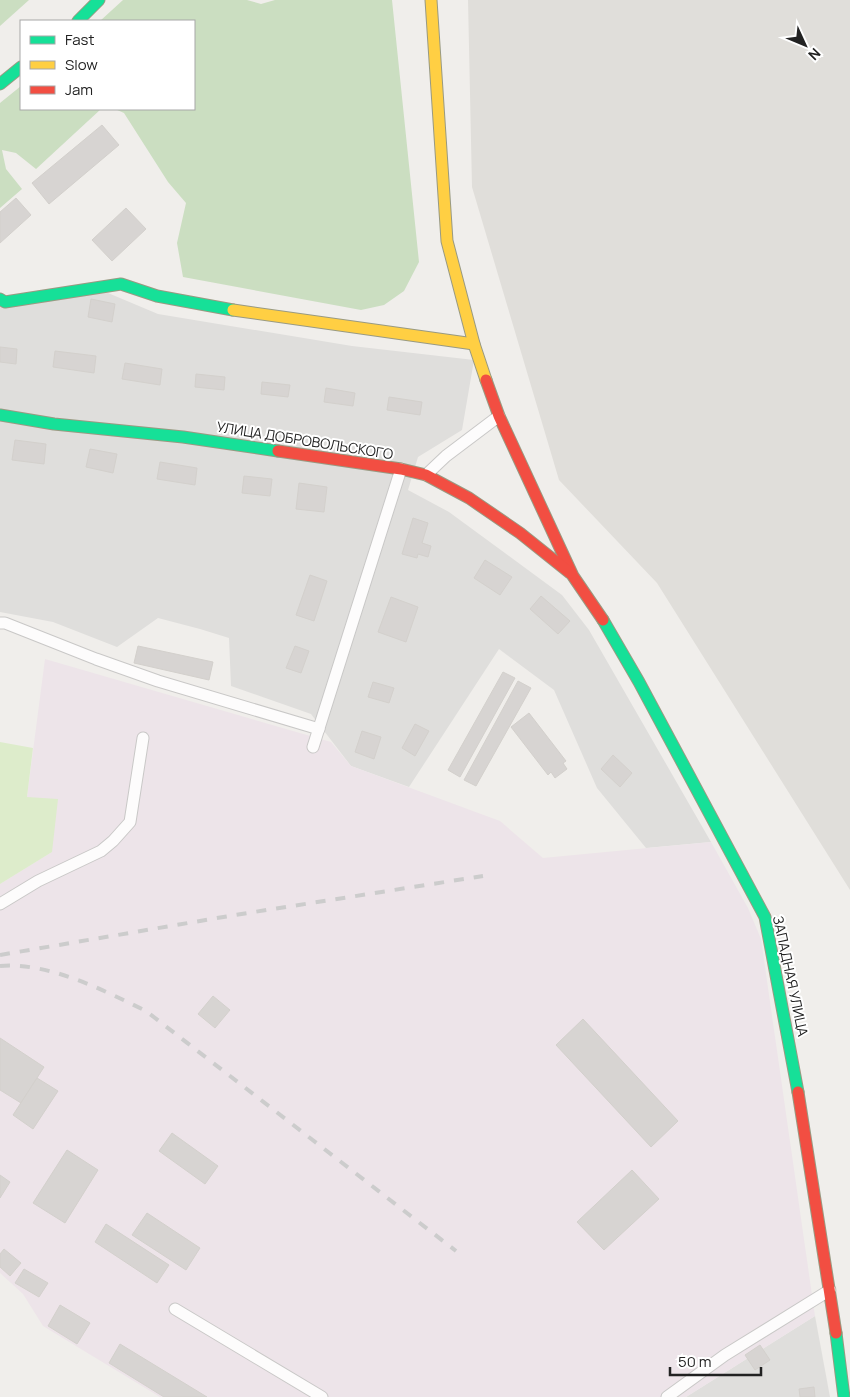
<svg xmlns="http://www.w3.org/2000/svg" width="850" height="1397" font-family="Manrope,sans-serif">
	<rect width="100%" height="100%" fill="#f0eeeb"/>
	<g fill="#dfdedc">
		<path d="M108,293L158,314L352,346L474,360L462,430L418,457L408,490L449,512L562,595L589,630L711,842L646,848L597,788L554,690L499,649L409,787L351,766L311,714L231,686L229,638L200,629L158,618L117,647L53,622L0,612V302Z"/>
		<path d="M815,1316L830,1397H686Z"/>
	</g>
	<path fill="#ede4e9" d="M45,659L331,742L351,766L500,821L543,858L711,842L748,908L761,939L815,1316L686,1397H160L43,1326L23,1294L0,1273V884L52,852L27,797Z"/>
	<path fill="#e0deda" d="M468,0H850V890L657,583L559,480L472,187Z"/>
	<path fill="#ddeccb" d="M0,742L33,748L27,797L58,799L52,852L0,884Z"/>
	<g fill="#cbdec1">
		<path d="M0,0H29L0,26Z"/>
		<path d="M123,0H247L261,4L275,0H392L419,262L404,291L384,305L361,310L183,277L177,243L186,203L168,182L124,113L115,109H194V21H100Z"/>
		<path d="M21,86V109H101L36,169L16,153L2,150L6,169L22,189L0,208V103Z"/>
	</g>
	<g fill="#d7d4d2" stroke="#d3d0cc">
		<path d="M102,125L119,145L49,204L32,183Z"/>
		<path d="M16,198L31,215L0,243V212Z"/>
		<path d="M126,208L146,229L112,261L92,240Z"/>
		<path d="M91,299L115,304L112,322L88,317Z"/>
		<path d="M0,347L17,349L16,364L0,362Z"/>
		<path d="M55,351L96,356L94,373L53,367Z"/>
		<path d="M125,363L162,369L160,385L122,379Z"/>
		<path d="M196,374L225,377L224,390L195,387Z"/>
		<path d="M262,382L290,385L288,397L261,394Z"/>
		<path d="M326,388L355,393L353,406L324,402Z"/>
		<path d="M389,397L422,402L420,415L387,410Z"/>
		<path d="M15,440L46,444L44,464L12,460Z"/>
		<path d="M90,449L117,454L113,473L86,467Z"/>
		<path d="M160,462L197,468L195,485L157,479Z"/>
		<path d="M244,476L272,479L270,496L242,493Z"/>
		<path d="M299,483L327,487L324,512L296,509Z"/>
		<path d="M413,518L428,523L422,543L431,546L428,557L418,554L417,558L402,554Z"/>
		<path d="M485,560L512,577L500,595L474,578Z"/>
		<path d="M310,575L327,581L314,621L296,615Z"/>
		<path d="M541,596L570,621L558,634L530,609Z"/>
		<path d="M391,597L418,607L406,642L378,632Z"/>
		<path d="M138,646L213,662L209,680L134,663Z"/>
		<path d="M295,646L309,651L301,673L286,668Z"/>
		<path d="M503,672L515,678L460,777L448,770Z"/>
		<path d="M518,681L531,688L476,786L464,780Z"/>
		<path d="M373,682L394,688L389,703L368,697Z"/>
		<path d="M529,713L566,761L563,763L567,769L555,778L551,772L548,775L511,727Z"/>
		<path d="M415,724L429,731L415,756L402,748Z"/>
		<path d="M362,731L381,737L374,759L355,752Z"/>
		<path d="M613,755L632,773L620,787L601,769Z"/>
		<path d="M213,996L230,1010L215,1028L198,1014Z"/>
		<path d="M583,1019L678,1121L651,1147L556,1045Z"/>
		<path d="M0,1038L44,1067L21,1103L0,1090Z"/>
		<path d="M37,1078L58,1091L33,1129L13,1115Z"/>
		<path d="M172,1133L218,1166L205,1184L159,1151Z"/>
		<path d="M67,1150L98,1170L65,1223L33,1203Z"/>
		<path d="M632,1170L659,1199L604,1250L577,1222Z"/>
		<path d="M0,1175L10,1182L0,1198Z"/>
		<path d="M147,1213L200,1248L186,1270L132,1235Z"/>
		<path d="M106,1224L169,1265L157,1283L95,1242Z"/>
		<path d="M4,1249L21,1263L10,1276L0,1267V1254Z"/>
		<path d="M24,1269L48,1283L39,1297L15,1283Z"/>
		<path d="M60,1305L90,1323L77,1344L48,1326Z"/>
		<path d="M120,1344L207,1397H164L109,1363Z"/>
		<path d="M760,1345L770,1360L755,1370L745,1355Z"/>
		<path d="M814,1387L815,1397H800L799,1389Z"/>
	</g>
	<g fill="none" stroke-linecap="round" stroke-linejoin="round">
		<defs>
			<g id="street">
				<path d="M426,475L446,456L499,416"/>
				<path d="M0,623H5L96,659L158,681L319,729"/>
				<path d="M313,747L401,469"/>
				<path d="M0,904L38,881L101,851L113,841L130,822L143,738"/>
				<path d="M175,1309L322,1397"/>
				<path d="M667,1397L725,1355L830,1290"/>
			</g>
			<g id="fast">
				<path d="M78,21L99,0"/>
				<path d="M0,84L21,67"/>
				<path d="M0,299L5,302L121,284L157,296L233,310"/>
				<path d="M0,415L54,424L183,437L278,451"/>
				<path d="M603,620L639,682L765,917L798,1092"/>
				<path d="M836,1333L844,1397"/>
			</g>
			<g id="slow">
				<path d="M431,0L447,241L474,344L486,380"/>
				<path d="M233,310L474,344"/>
			</g>
			<g id="jam">
				<path d="M486,380L499,416L573,576L603,620"/>
				<path d="M278,451L401,469L426,475L469,498L520,533L570,573"/>
				<path d="M798,1092L836,1333"/>
			</g>
		</defs>
		<use href="#street" stroke="#c9c8c7" stroke-width="13"/>
		<use href="#fast" stroke="#999a82" stroke-width="13"/>
		<use href="#slow" stroke="#999a82" stroke-width="13"/>
		<use href="#jam" stroke="#999a82" stroke-width="13"/>
		<use href="#street" stroke="#fdfcfc" stroke-width="11"/>
		<use href="#fast" stroke="#16e098" stroke-width="11"/>
		<use href="#slow" stroke="#ffcf43" stroke-width="11"/>
		<use href="#jam" stroke="#f24e42" stroke-width="11"/>
		<g stroke="#ccc" stroke-width="4" stroke-dasharray="10 10" stroke-linecap="butt">
			<path d="M0,955L235,915L483,876"/>
			<path d="M0,966C49,962 103,990 146,1011L456,1251"/>
		</g>
	</g>
	<g text-anchor="middle" dominant-baseline="central" stroke-width="4" stroke-linejoin="round" paint-order="stroke">
		<g font-size="14" fill="#222" stroke="#fff">
			<text transform="translate(305 440) rotate(9)">УЛИЦА ДОБРОВОЛЬСКОГО</text>
			<text transform="translate(791 976) rotate(78)">ЗАПАДНАЯ УЛИЦА</text>
		</g>
	</g>
	<rect x="20" y="20" width="175" height="90" fill="#ffffff" stroke="#a7a7a7"/>
	<rect x="30" y="36" width="25" height="8" fill="#16e098" stroke="#a7a7a7"/>
	<text x="65" y="45" font-size="15" fill="#222222">Fast</text>
	<rect x="30" y="61" width="25" height="8" fill="#ffcf43" stroke="#a7a7a7"/>
	<text x="65" y="70" font-size="15" fill="#222222">Slow</text>
	<rect x="30" y="86" width="25" height="8" fill="#f24e42" stroke="#a7a7a7"/>
	<text x="65" y="95" font-size="15" fill="#222222">Jam</text>
	<g transform="translate(805 45) rotate(134)" stroke="#ffffff" stroke-width="4" paint-order="stroke">
	<path d="M0-4L9 19L0 12L-9 19Z" fill="#222222"/>
	<text y="-8" font-size="14" font-weight="bold" text-anchor="middle" fill="#222222">N</text>
	</g>
	<path d="M670 1367v8h91v-8" fill="none" stroke="#222222" stroke-width="2.5"/>
	<text x="678" y="1367" font-size="15" fill="#222222" stroke="#ffffff" stroke-width="4" paint-order="stroke">50 m</text>
</svg>
